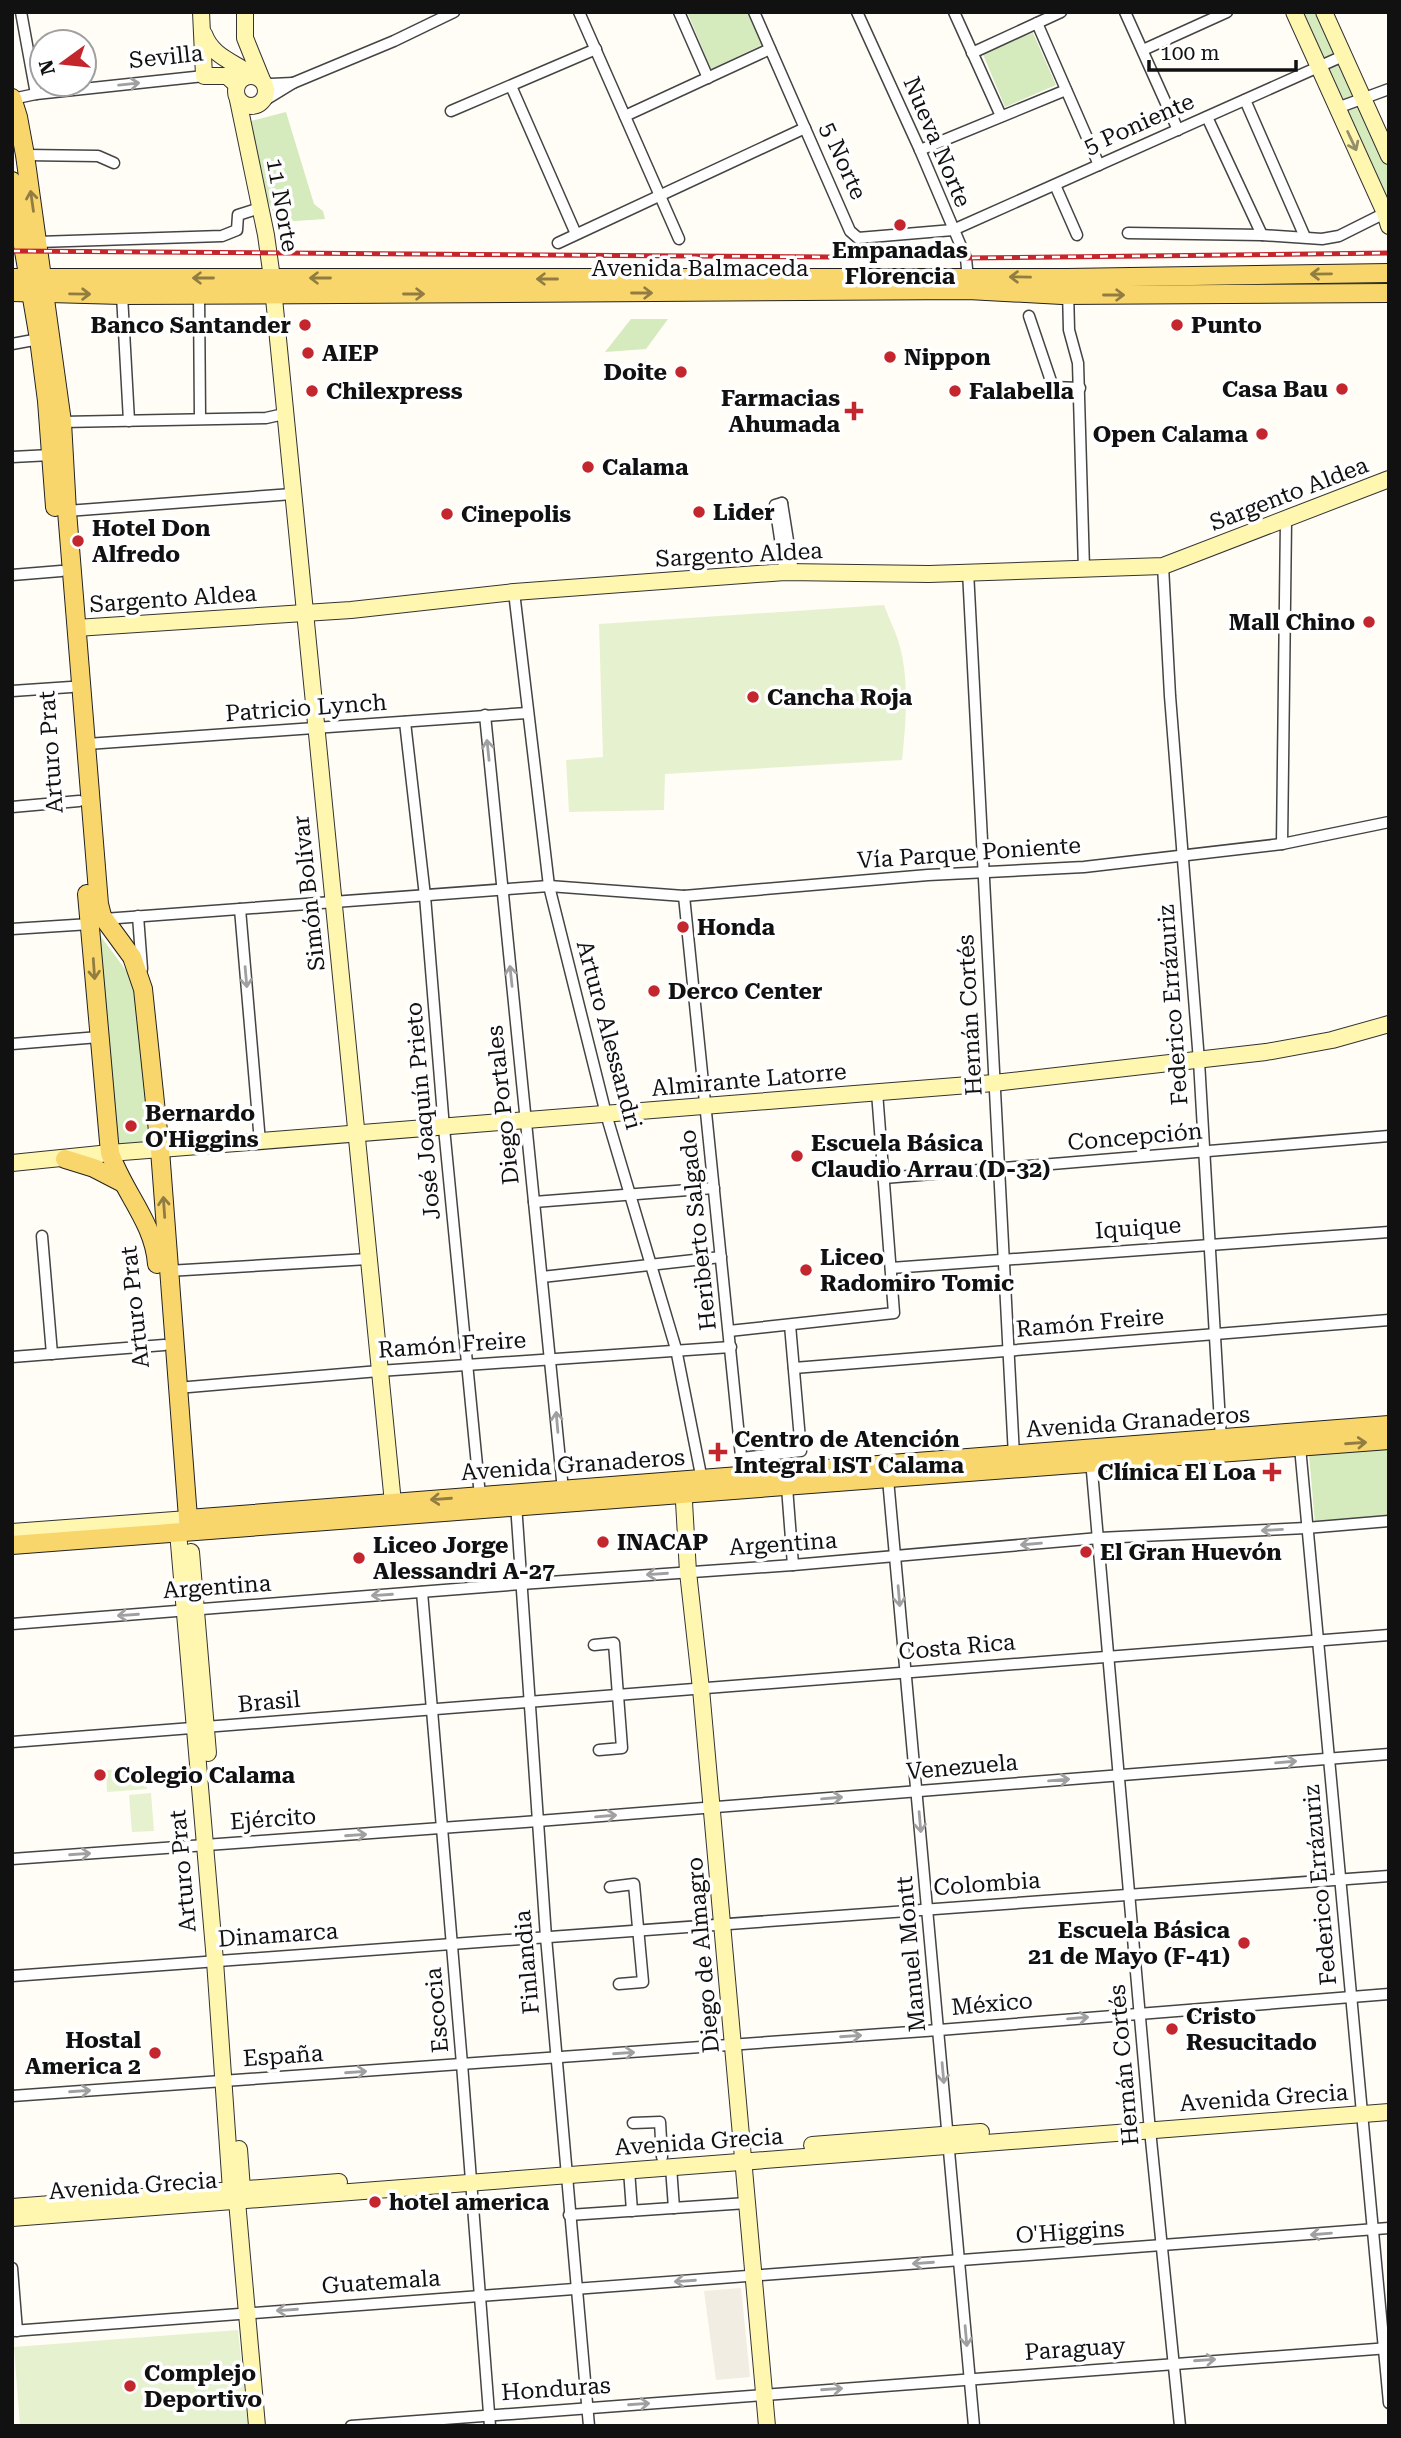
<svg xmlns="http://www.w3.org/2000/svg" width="1401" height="2438" font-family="'Roboto Serif',serif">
	<rect width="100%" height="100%" fill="#fffdf5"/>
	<g fill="#d5ebbd">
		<path d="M692,12H748L764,44L711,69L688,14Z"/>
		<path d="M1299,12H1318L1389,170V213Z"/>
		<path d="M1033,33L1056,85L1005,107L982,52Z"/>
		<path d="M286,112L314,204L323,211L325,219L280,222C259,194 257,155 251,121Z"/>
		<path d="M631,319H668L646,349L605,352Z"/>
		<path d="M99,934L136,984L152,1141L118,1144Z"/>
		<path d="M1389,1449V1516L1315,1523L1309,1455Z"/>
	</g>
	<g fill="#e6f2cf">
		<path d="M884,605C888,616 894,628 898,640C910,678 906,721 902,760L665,774L664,810L569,812L566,760L603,757L599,624Z"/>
		<path d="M146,1768L147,1789L107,1792L106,1770Z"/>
		<path d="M151,1793L154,1831L132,1832L129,1795Z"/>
		<path d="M238,2330L248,2426H20L14,2347Z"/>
	</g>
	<path fill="#f1ede2" d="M741,2288L750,2377L716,2380L704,2291Z"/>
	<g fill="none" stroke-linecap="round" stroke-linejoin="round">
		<defs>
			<g id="street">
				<path d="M21,12L36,94"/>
				<path d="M579,12L679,239"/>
				<path d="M679,12L708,78"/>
				<path d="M754,12L850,231L858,238L953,230L1343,56"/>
				<path d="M857,12L920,150L966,258L968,280"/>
				<path d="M954,12L1001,116"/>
				<path d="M1125,12L1178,130"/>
				<path d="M1037,23L1099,165"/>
				<path d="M1143,50L1227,12"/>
				<path d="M972,53L1061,12"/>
				<path d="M263,82L271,84L293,83"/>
				<path d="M511,86L576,234"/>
				<path d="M12,99L36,94L204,76"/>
				<path d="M1245,100L1305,237"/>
				<path d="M262,102L293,83L394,41L454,12"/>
				<path d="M1337,108L1389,89"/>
				<path d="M451,111L596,49"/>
				<path d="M625,116L770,49"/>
				<path d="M1207,117L1262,235"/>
				<path d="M920,150L1066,90"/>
				<path d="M25,155L98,156L114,163"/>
				<path d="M1055,185L1077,235"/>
				<path d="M1128,233L1262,235L1322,239L1339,236L1385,213"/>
				<path d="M38,242L222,236L237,230L238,215L260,208"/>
				<path d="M558,243L805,128"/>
				<path d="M1068,290L1069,330L1078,363L1084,569"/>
				<path d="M199,294L200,418"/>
				<path d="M122,295L129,421"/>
				<path d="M1029,316L1053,387L1080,388"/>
				<path d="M12,344L39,339"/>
				<path d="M62,422L266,418L284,414"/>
				<path d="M12,457L51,455"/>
				<path d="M782,503L775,505L785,572"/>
				<path d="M782,503L793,572"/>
				<path d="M67,511L292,494"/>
				<path d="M1163,566L1170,696L1199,1061L1221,1440"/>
				<path d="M968,571L1014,1456"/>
				<path d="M12,575L61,571"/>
				<path d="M514,592L549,886L606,1114L676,1349L702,1480"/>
				<path d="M12,691L71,687"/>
				<path d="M485,715L563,1490"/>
				<path d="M405,722L425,896L444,1128L480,1496"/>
				<path d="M87,744L527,713"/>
				<path d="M12,807L79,801"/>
				<path d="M1282,844L1286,520"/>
				<path d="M684,896L743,1476"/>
				<path d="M240,909L260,1142"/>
				<path d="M138,916L142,969"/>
				<path d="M104,919L549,886L684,896L928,875L1084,867L1282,844L1389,822"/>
				<path d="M12,929L90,924"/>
				<path d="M12,1044L99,1037"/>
				<path d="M884,1178L1389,1136"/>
				<path d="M534,1202L714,1188"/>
				<path d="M42,1236L52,1354"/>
				<path d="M891,1268L1389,1232"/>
				<path d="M168,1271L368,1259"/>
				<path d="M542,1277L721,1257"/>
				<path d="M729,1331L894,1313L877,1092"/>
				<path d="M12,1357L164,1345"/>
				<path d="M794,1368L1389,1320"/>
				<path d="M177,1388L379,1371L731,1347"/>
				<path d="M1300,1447L1389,2403"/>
				<path d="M742,1458L801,1451L790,1325"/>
				<path d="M1091,1460L1149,2120L1180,2426"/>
				<path d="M888,1479L974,2426"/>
				<path d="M787,1487L793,1565"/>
				<path d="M516,1504L546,1937L589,2426"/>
				<path d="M422,1592L462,2064L490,2426"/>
				<path d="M12,1624L521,1584L793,1565L1099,1538L1306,1528L1389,1521"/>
				<path d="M594,1645L614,1643L622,1748L599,1750"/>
				<path d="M12,1742L1389,1635"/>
				<path d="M12,1859L538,1821L1389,1754"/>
				<path d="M610,1887L634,1884L643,1982L619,1984"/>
				<path d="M12,1976L1389,1876"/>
				<path d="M12,2096L939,2030L1389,1994"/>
				<path d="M633,2123L660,2122L662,2157"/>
				<path d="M671,2167L674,2208"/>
				<path d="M629,2170L632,2211"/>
				<path d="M569,2215L747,2203"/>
				<path d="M12,2268L17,2331"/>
				<path d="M12,2331L1389,2228"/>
				<path d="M351,2426L1389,2348"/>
			</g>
			<g id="secondary">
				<path d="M201,12L204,76H227L237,85"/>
				<path d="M245,12V38L262,80"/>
				<path d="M1294,12L1385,213L1389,226"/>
				<path d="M1324,12L1389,156"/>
				<path d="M204,34C212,57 235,62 253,76"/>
				<circle cx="251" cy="91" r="15"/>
				<path d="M238,100L266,235L272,278L393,1503"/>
				<path d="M76,628L351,610L514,592L785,572L929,574L1163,566L1389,479"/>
				<path d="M12,1163L110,1153L994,1083L1266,1052L1332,1040L1389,1024"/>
				<path d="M683,1484L688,1572L701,1689L767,2426"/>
				<path d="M12,1532L188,1519"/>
				<path d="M178,1532L215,1961L231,2190L237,2201L257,2426"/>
				<path d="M191,1552L208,1753"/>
				<path d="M812,2145L981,2132"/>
				<path d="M238,2199L242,2189L239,2149"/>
				<path d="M12,2207L339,2182"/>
				<path d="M12,2218L1389,2112"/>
			</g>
			<g id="primary">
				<path d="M12,98L18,117L25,155L62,422L67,511L99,904L102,916L132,957L143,989L160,1150L189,1531"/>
				<path d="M12,181L39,339L47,401L55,507"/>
				<path d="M12,278H1067L1389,273"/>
				<path d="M12,292L122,295L342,294L968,290L1062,295L1389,293"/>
				<path d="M87,894L110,1153C123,1192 154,1222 157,1264"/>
				<path d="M65,1159L94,1168L123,1183"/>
				<path d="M188,1519L1389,1425"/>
				<path d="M12,1545L1389,1440"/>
			</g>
		</defs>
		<use href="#street" stroke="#444" stroke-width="13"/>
		<use href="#secondary" stroke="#333" stroke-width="18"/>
		<use href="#primary" stroke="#222" stroke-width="20"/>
		<use href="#street" stroke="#fff" stroke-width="10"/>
		<use href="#secondary" stroke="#fff6b0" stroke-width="16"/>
		<use href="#primary" stroke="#f9d66b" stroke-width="18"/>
		<defs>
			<path id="rail" d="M12,251L966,258L1389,253"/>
		</defs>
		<use href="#rail" stroke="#c4262e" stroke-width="5"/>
		<use href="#rail" stroke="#fff" stroke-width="2.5" stroke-dasharray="8" stroke-linecap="butt"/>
	</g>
	<defs><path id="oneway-shaft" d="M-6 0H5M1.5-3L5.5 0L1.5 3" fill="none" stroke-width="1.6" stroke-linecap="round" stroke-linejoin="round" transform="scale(1.75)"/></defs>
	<g stroke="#a0a0a0">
		<use href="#oneway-shaft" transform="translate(129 84) rotate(-6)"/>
		<use href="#oneway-shaft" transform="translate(488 750) rotate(-96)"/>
		<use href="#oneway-shaft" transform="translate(511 976) rotate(-96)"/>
		<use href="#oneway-shaft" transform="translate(246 977) rotate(85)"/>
		<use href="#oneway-shaft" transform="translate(557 1422) rotate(-95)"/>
		<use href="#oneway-shaft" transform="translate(1272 1530) rotate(177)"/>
		<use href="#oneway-shaft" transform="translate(1031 1544) rotate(175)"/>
		<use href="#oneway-shaft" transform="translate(657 1574) rotate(176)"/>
		<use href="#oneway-shaft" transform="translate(382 1595) rotate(176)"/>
		<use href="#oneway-shaft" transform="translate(899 1596) rotate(85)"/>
		<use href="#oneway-shaft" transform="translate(128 1615) rotate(176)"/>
		<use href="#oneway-shaft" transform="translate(1286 1762) rotate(-5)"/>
		<use href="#oneway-shaft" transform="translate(1059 1780) rotate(-5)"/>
		<use href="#oneway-shaft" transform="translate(832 1798) rotate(-5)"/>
		<use href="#oneway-shaft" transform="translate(606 1816) rotate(-5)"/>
		<use href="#oneway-shaft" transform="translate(920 1822) rotate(85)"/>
		<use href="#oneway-shaft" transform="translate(356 1835) rotate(-4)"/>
		<use href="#oneway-shaft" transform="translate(80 1854) rotate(-4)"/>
		<use href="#oneway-shaft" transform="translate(1078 2018) rotate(-5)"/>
		<use href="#oneway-shaft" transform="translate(851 2036) rotate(-4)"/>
		<use href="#oneway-shaft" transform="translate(624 2053) rotate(-4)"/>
		<use href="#oneway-shaft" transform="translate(356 2072) rotate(-4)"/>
		<use href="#oneway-shaft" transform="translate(943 2073) rotate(85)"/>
		<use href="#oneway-shaft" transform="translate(80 2091) rotate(-4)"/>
		<use href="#oneway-shaft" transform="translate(1321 2234) rotate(175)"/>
		<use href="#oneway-shaft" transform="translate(923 2263) rotate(176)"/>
		<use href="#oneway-shaft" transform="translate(685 2281) rotate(176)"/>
		<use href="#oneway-shaft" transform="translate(287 2310) rotate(176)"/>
		<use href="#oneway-shaft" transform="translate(966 2336) rotate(85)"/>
		<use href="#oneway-shaft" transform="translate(1205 2360) rotate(-4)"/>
		<use href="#oneway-shaft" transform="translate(832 2389) rotate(-4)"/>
		<use href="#oneway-shaft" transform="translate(639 2404) rotate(-4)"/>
	</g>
	<use stroke="#948f68" href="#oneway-shaft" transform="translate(1352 141) rotate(65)"/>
	<g stroke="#917d42">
		<use href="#oneway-shaft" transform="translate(32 201) rotate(-98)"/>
		<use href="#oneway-shaft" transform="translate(1321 274) rotate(179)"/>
		<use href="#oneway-shaft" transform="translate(1020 277) rotate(-179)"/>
		<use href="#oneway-shaft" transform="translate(203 278) rotate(-180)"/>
		<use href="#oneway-shaft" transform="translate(320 278) rotate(-180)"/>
		<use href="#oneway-shaft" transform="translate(547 279) rotate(-180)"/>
		<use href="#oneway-shaft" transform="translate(642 293)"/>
		<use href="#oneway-shaft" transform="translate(80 294) rotate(1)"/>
		<use href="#oneway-shaft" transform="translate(414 294)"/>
		<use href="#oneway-shaft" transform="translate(1114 295)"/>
		<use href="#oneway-shaft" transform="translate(94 969) rotate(86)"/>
		<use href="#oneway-shaft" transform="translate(164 1207) rotate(-94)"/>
		<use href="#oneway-shaft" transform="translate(1356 1443) rotate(-4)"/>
		<use href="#oneway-shaft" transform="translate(441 1499) rotate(176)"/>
	</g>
	<g fill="#c4262e" stroke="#fff" stroke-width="2.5">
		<circle cx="900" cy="225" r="7"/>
		<circle cx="305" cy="325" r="7"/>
		<circle cx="1177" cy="325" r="7"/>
		<circle cx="308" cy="353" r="7"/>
		<circle cx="890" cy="357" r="7"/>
		<circle cx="681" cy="372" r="7"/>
		<circle cx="1342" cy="389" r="7"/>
		<circle cx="312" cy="391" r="7"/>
		<circle cx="955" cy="391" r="7"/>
		<path d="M850.5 400.5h7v7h7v7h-7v7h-7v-7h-7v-7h7z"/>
		<circle cx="1262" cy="434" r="7"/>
		<circle cx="588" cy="467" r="7"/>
		<circle cx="699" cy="512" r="7"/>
		<circle cx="447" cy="514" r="7"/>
		<circle cx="78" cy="541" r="7"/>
		<circle cx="1369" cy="622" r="7"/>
		<circle cx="753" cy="697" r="7"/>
		<circle cx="683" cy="927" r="7"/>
		<circle cx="654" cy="991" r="7"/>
		<circle cx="131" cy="1126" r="7"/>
		<circle cx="797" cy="1156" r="7"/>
		<circle cx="806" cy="1270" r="7"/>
		<path d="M714.5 1441.5h7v7h7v7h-7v7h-7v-7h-7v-7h7z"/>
		<path d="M1268.5 1461.5h7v7h7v7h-7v7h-7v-7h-7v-7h7z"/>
		<circle cx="603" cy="1542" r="7"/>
		<circle cx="1086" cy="1552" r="7"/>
		<circle cx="359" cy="1558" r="7"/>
		<circle cx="100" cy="1775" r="7"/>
		<circle cx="1244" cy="1943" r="7"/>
		<circle cx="1172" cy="2029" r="7"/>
		<circle cx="155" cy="2053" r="7"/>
		<circle cx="375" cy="2202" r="7"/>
		<circle cx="130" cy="2386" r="7"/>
	</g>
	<g text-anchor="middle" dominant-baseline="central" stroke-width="7" stroke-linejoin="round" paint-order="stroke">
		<g font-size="23" fill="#111" stroke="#fff">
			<text transform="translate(166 57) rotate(-6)">Sevilla</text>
			<text transform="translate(1139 124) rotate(-24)">5 Poniente</text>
			<text transform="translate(937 142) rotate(67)">Nueva Norte</text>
			<text transform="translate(843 161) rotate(66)">5 Norte</text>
			<text transform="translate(282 205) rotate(80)">11 Norte</text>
			<text x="700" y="268">Avenida Balmaceda</text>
			<text transform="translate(1289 494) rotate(-21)">Sargento Aldea</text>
			<text transform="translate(739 555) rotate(-3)">Sargento Aldea</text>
			<text transform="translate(173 599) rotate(-4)">Sargento Aldea</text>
			<text transform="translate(306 708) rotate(-4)">Patricio Lynch</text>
			<text transform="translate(51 752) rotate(-94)">Arturo Prat</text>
			<text transform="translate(969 853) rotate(-4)">Vía Parque Poniente</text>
			<text transform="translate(309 893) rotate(-96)">Simón Bolívar</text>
			<text transform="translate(1173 1005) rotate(-94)">Federico Errázuriz</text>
			<text transform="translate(970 1015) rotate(-93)">Hernán Cortés</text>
			<text transform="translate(609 1035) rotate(75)">Arturo Alessandri</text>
			<text transform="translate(749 1080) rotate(-5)">Almirante Latorre</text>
			<text transform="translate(503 1105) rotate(-96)">Diego Portales</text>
			<text transform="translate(423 1111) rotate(-95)">José Joaquín Prieto</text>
			<text transform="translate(1135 1137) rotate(-5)">Concepción</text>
			<text transform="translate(1138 1228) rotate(-4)">Iquique</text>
			<text transform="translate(698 1230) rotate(-96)">Heriberto Salgado</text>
			<text transform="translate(135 1307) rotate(-96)">Arturo Prat</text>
			<text transform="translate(1090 1323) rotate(-5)">Ramón Freire</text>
			<text transform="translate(452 1345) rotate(-4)">Ramón Freire</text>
			<text transform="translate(1138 1422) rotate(-4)">Avenida Granaderos</text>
			<text transform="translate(573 1465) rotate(-4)">Avenida Granaderos</text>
			<text transform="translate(783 1544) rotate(-4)">Argentina</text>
			<text transform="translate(217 1587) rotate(-4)">Argentina</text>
			<text transform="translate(957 1647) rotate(-5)">Costa Rica</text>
			<text transform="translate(269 1702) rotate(-5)">Brasil</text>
			<text transform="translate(962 1767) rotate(-5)">Venezuela</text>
			<text transform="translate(273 1819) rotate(-4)">Ejército</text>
			<text transform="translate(183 1871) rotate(-95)">Arturo Prat</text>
			<text transform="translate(987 1884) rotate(-4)">Colombia</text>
			<text transform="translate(1320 1885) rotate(-95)">Federico Errázuriz</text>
			<text transform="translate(278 1935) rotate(-4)">Dinamarca</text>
			<text transform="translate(911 1954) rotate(-95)">Manuel Montt</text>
			<text transform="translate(703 1955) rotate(-95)">Diego de Almagro</text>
			<text transform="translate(527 1962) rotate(-95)">Finlandia</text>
			<text transform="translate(992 2004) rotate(-5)">México</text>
			<text transform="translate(437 2010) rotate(-95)">Escocia</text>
			<text transform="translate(283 2056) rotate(-4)">España</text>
			<text transform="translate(1124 2065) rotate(-95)">Hernán Cortés</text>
			<text transform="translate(1264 2098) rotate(-4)">Avenida Grecia</text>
			<text transform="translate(699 2142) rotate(-4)">Avenida Grecia</text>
			<text transform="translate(133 2186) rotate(-4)">Avenida Grecia</text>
			<text transform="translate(1070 2232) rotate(-4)">O'Higgins</text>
			<text transform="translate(381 2282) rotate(-4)">Guatemala</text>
			<text transform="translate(1075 2349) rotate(-4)">Paraguay</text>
			<text transform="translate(556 2389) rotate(-4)">Honduras</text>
		</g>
		<g font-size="23" font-weight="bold" fill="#111" stroke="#fff" text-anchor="start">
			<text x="900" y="250" text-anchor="middle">Empanadas<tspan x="900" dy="26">Florencia</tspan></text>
			<text x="291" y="325" text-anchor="end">Banco Santander</text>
			<text x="1191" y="325">Punto</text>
			<text x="322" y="353">AIEP</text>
			<text x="904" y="357">Nippon</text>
			<text x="667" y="372" text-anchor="end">Doite</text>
			<text x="1328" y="389" text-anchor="end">Casa Bau</text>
			<text x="326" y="391">Chilexpress</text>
			<text x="969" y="391">Falabella</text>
			<text x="840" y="398" text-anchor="end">Farmacias<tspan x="840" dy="26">Ahumada</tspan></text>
			<text x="1248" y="434" text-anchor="end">Open Calama</text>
			<text x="602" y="467">Calama</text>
			<text x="713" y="512">Lider</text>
			<text x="461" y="514">Cinepolis</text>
			<text x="92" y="528">Hotel Don<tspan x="92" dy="26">Alfredo</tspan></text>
			<text x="1355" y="622" text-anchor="end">Mall Chino</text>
			<text x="767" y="697">Cancha Roja</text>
			<text x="697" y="927">Honda</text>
			<text x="668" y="991">Derco Center</text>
			<text x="145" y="1113">Bernardo<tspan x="145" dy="26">O'Higgins</tspan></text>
			<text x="811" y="1143">Escuela Básica<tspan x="811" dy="26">Claudio Arrau (D-32)</tspan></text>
			<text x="820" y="1257">Liceo<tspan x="820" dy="26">Radomiro Tomic</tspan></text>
			<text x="734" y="1439">Centro de Atención<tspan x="734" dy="26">Integral IST Calama</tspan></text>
			<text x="1256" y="1472" text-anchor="end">Clínica El Loa</text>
			<text x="617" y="1542">INACAP</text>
			<text x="373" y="1545">Liceo Jorge<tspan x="373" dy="26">Alessandri A-27</tspan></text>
			<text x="1100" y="1552">El Gran Huevón</text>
			<text x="114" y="1775">Colegio Calama</text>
			<text x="1230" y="1930" text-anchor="end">Escuela Básica<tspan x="1230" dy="26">21 de Mayo (F-41)</tspan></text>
			<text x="1186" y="2016">Cristo<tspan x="1186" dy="26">Resucitado</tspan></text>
			<text x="141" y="2040" text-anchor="end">Hostal<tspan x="141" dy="26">America 2</tspan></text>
			<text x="389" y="2202">hotel america</text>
			<text x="144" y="2373">Complejo<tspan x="144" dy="26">Deportivo</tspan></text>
		</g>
	</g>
	<rect width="1401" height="2438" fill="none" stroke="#111111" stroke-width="28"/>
	<g transform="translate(63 63) rotate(255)"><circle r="33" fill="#ffffff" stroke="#a0a0a0" stroke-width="2"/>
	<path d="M0-5L12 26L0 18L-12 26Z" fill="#c4262e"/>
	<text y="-10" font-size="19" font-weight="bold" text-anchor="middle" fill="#111111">N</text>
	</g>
	<path d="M1149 60v10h147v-10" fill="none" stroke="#111111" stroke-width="3.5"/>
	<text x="1160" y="60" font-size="21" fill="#111111" stroke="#ffffff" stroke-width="5" paint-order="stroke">100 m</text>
</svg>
